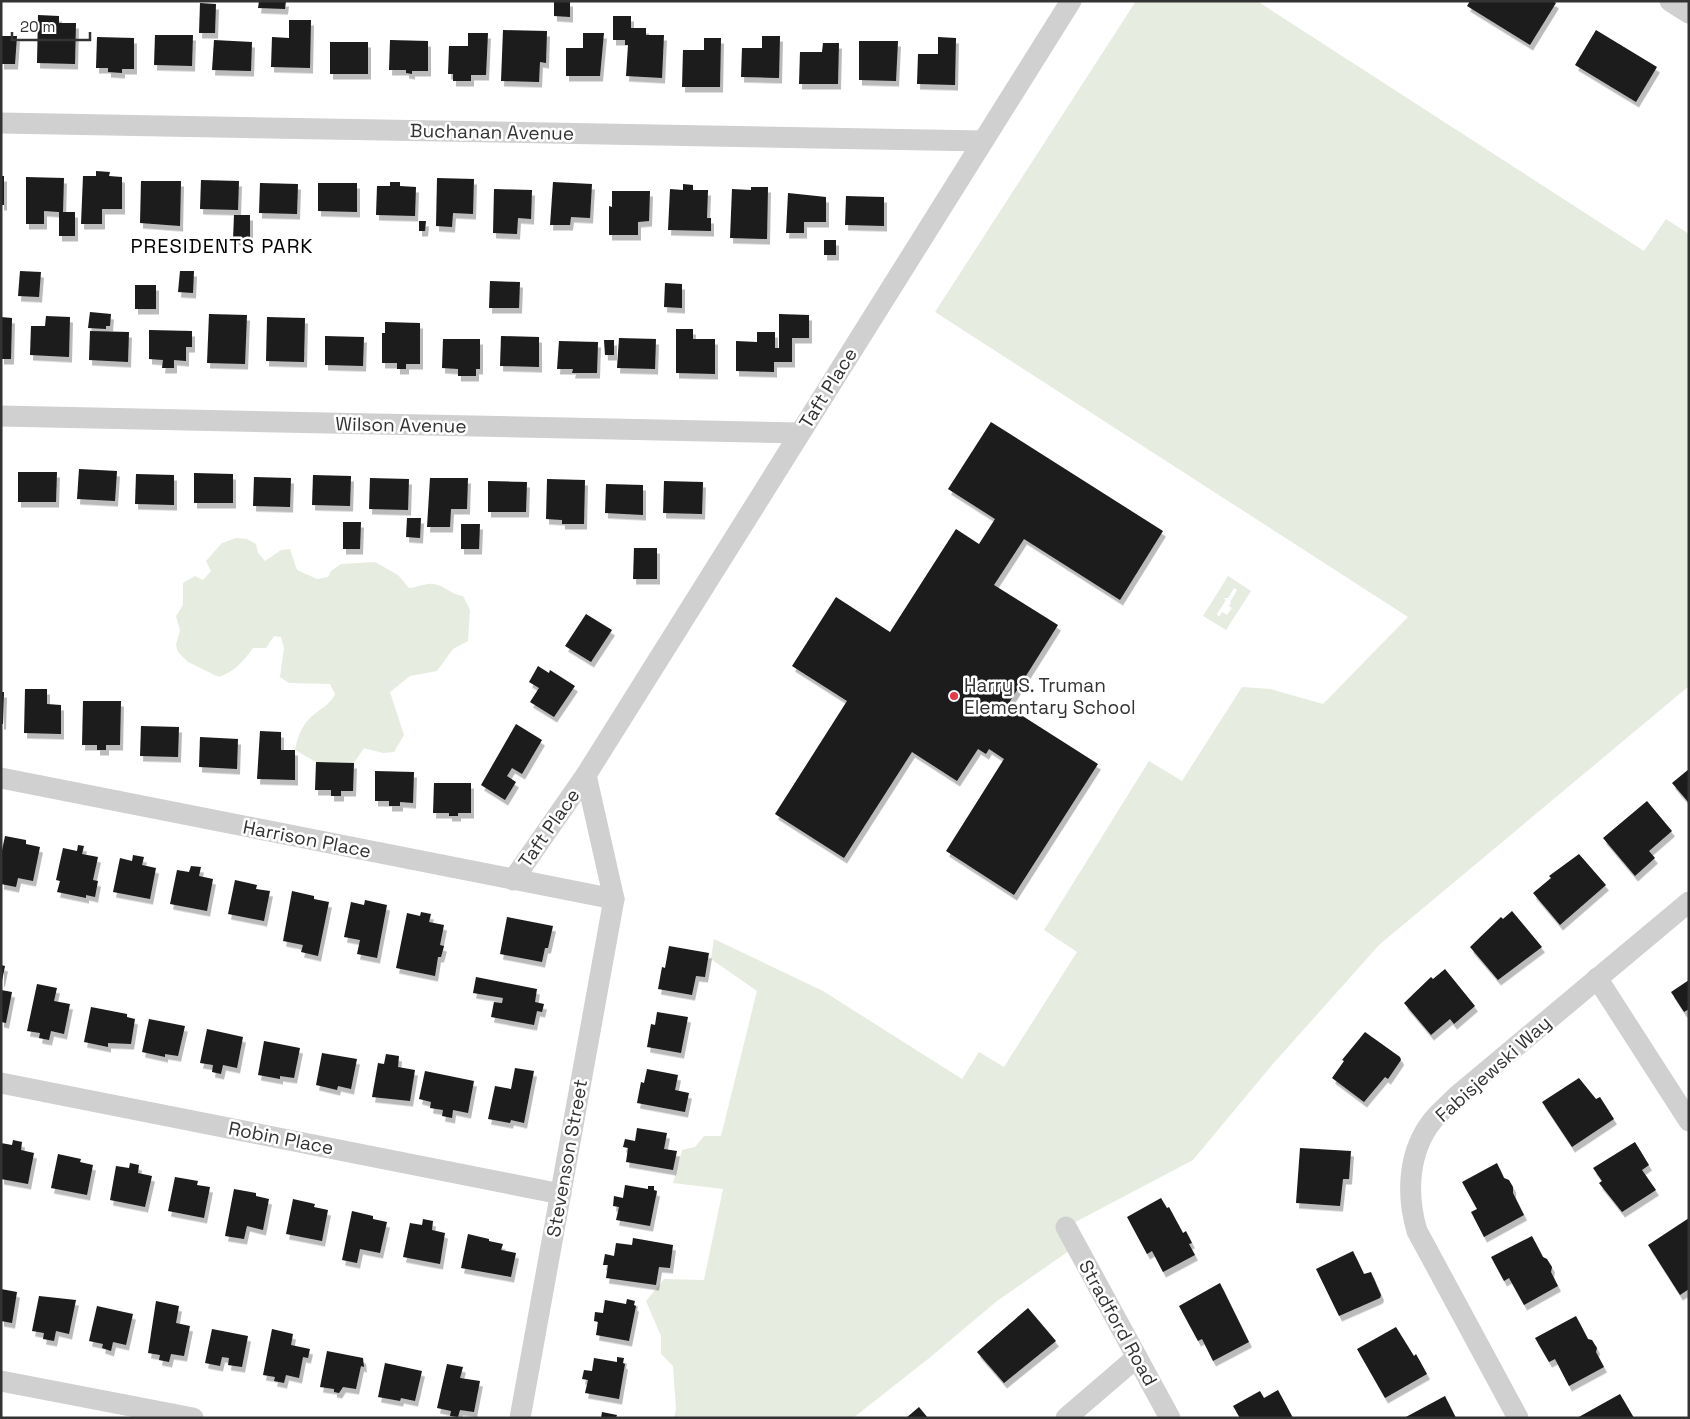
<svg xmlns="http://www.w3.org/2000/svg" width="1690" height="1419" font-family="'Space Grotesk',sans-serif">
	<defs>
		<filter id="shadow"><feDropShadow dx="3" dy="5.5" stdDeviation="0" flood-color="#0004"/></filter>
	</defs>
	<rect width="100%" height="100%" fill="#fff"/>
	<g fill="#e6ecdf" fill-rule="evenodd">
		<path d="M1136,1H1257L1644,251L1666,219L1689,234V686L1379,945L1272,1065L1193,1160L1066,1227L1076,1246L997,1301L928,1359L853,1418H674L676,1409L673,1366L661,1354V1336L646,1301L664,1279L704,1280L723,1189L673,1183L682,1150L695,1147L704,1136H721L757,991L711,959L714,939L823,991L962,1079L979,1052L1004,1067L1077,952L1044,930L1149,761L1182,781L1242,687L1270,689L1323,704L1408,617L935,312Z"/>
		<path d="M236,538L247,539L256,544L258,553L265,561L281,550L290,549L297,570L317,579L328,577L331,571L341,564L375,562L398,575L409,588C416,588 426,583 433,584C445,585 451,595 463,596L470,610L468,641L453,649L437,671L410,676L390,692L404,735L394,752L383,753L364,748L354,763L316,762L295,750C298,735 303,722 316,713C325,706 330,704 335,694L330,684L289,683L280,677L284,648L281,637L274,636L266,648H253C243,662 235,671 219,677L188,662L178,652L176,645L180,630L176,616L183,605V583L195,576L203,580L211,571L206,561L222,543Z"/>
		<path d="M1228,576L1251,591L1226,630L1203,616ZM1234,588L1237,590L1230,602L1231,603L1229,606L1232,608L1227,615L1222,612L1219,617L1217,614L1226,600L1223,598H1228Z"/>
	</g>
	<g fill="#1a1a1a" filter="url(#shadow)">
		<path d="M259,1H286L285,9L258,8Z"/>
		<path d="M554,1H570V17L554,16Z"/>
		<path d="M1470,1H1553L1556,3L1530,45L1467,6Z"/>
		<path d="M200,3L216,4L215,33H199Z"/>
		<path d="M38,15L59,16V23H76L75,64L37,63Z"/>
		<path d="M613,16H631V28H646V35H664L662,78L626,76L628,45H625V40H613Z"/>
		<path d="M289,20H311L310,68L271,67L272,37L289,38Z"/>
		<path d="M503,30L547,31L546,63L540,62L539,82L501,81Z"/>
		<path d="M1596,30L1657,67L1636,102L1575,65Z"/>
		<path d="M468,33H488L486,75H471V81H453V74H448L449,46H468Z"/>
		<path d="M583,33H604L600,76H566V48H583Z"/>
		<path d="M155,35H193L192,66L154,65Z"/>
		<path d="M1,36H17L15,64H1Z"/>
		<path d="M762,36H780L779,78L741,77L742,48H762Z"/>
		<path d="M97,37L134,38V69H122V73L108,72V68H96Z"/>
		<path d="M938,37L956,38L955,85L917,84L918,54H938Z"/>
		<path d="M704,38H721L720,87H682L683,50H704Z"/>
		<path d="M214,40L252,42L251,71L212,70Z"/>
		<path d="M390,40L428,41V71H412V74L406,73V70H389Z"/>
		<path d="M859,41H898L896,81L859,80Z"/>
		<rect x="330" y="42" width="38" height="32"/>
		<path d="M823,43H839L838,84H799L800,52H822Z"/>
		<path d="M96,171L110,172L109,176L122,177V209H102V224H81L83,176H96Z"/>
		<rect x="1" y="176" width="3" height="29"/>
		<path d="M26,177L64,178L63,212H75V236H59V212L44,211V224H26Z"/>
		<path d="M437,178L474,179L473,214L453,213L452,227L436,226Z"/>
		<path d="M201,180L239,181L238,210L200,209Z"/>
		<path d="M141,181H181L180,226L140,223Z"/>
		<path d="M390,182H400V186L416,187L415,216L376,215L377,186H390Z"/>
		<path d="M553,182L592,184L590,218L571,217L570,225H550Z"/>
		<path d="M260,183L298,184L297,214L259,213Z"/>
		<path d="M318,183H357V212L318,211Z"/>
		<path d="M683,184L693,185V190H708L707,218H711V231L668,230L670,189L683,190Z"/>
		<path d="M751,187H768L767,239L730,238L732,189L751,190Z"/>
		<path d="M494,189L532,190L531,219L518,218L517,234L493,233Z"/>
		<path d="M612,191H650L649,221L638,222V235H609V206L612,207Z"/>
		<path d="M788,193L826,197V222H804V233H786Z"/>
		<path d="M846,196L884,197V226L845,225Z"/>
		<path d="M234,215H250V240H233Z"/>
		<path d="M419,221H426L425,231H419Z"/>
		<rect x="824" y="240" width="12" height="15"/>
		<path d="M20,271L41,272L39,297L18,296Z"/>
		<path d="M180,271H194L193,293L178,292Z"/>
		<path d="M490,281L520,282L519,308H489Z"/>
		<path d="M665,283L682,284V308L664,307Z"/>
		<rect x="135" y="285" width="21" height="24"/>
		<path d="M90,312L111,314L110,326H106V329L88,328Z"/>
		<path d="M209,314L247,315L245,364L207,363Z"/>
		<path d="M779,314L809,315V338H792V362H774V372L736,371V341L757,342V332H775V348H779Z"/>
		<path d="M46,316L70,317L69,357L30,355L31,326H45Z"/>
		<path d="M1,317L12,318L11,359H1Z"/>
		<path d="M267,317L305,318L304,362L266,361Z"/>
		<path d="M385,322L420,323V364H406V369H397V363H382V333H385Z"/>
		<path d="M676,329H693V339H715V374L676,373Z"/>
		<path d="M149,330L192,331V347H186V361L174,360V368H162L163,360L149,359Z"/>
		<path d="M90,331L129,332L128,362L89,360Z"/>
		<path d="M325,336L364,337L363,366L325,365Z"/>
		<path d="M501,336L539,337V367L500,366Z"/>
		<path d="M619,338L656,339L655,369L617,368Z"/>
		<path d="M443,339H480V369H476V376H458V369L442,368Z"/>
		<path d="M604,340H614V355H605Z"/>
		<path d="M559,341L598,342L597,373H572L573,369H557Z"/>
		<path d="M991,422L1163,531L1120,600L1024,539L994,585L1058,625L1007,706L1098,764L1014,895L946,851L1004,759L989,749L986,754L978,749L957,781L912,752L844,858L775,814L847,701L792,666L836,597L890,632L956,529L979,544L995,519L948,489Z"/>
		<path d="M79,469L117,471L115,501L77,499Z"/>
		<path d="M18,472H57L56,502H18Z"/>
		<path d="M194,473L233,474V503H194Z"/>
		<path d="M136,474L174,475V505L135,504Z"/>
		<path d="M313,475L351,476L350,506L312,505Z"/>
		<path d="M254,477L291,478L290,507L253,506Z"/>
		<path d="M370,478L409,479L408,510L369,509Z"/>
		<path d="M430,478H468L467,509H451L450,527H427Z"/>
		<path d="M547,479L585,480L584,524H562V520L546,519Z"/>
		<path d="M488,481L527,482L526,512H488Z"/>
		<path d="M664,481L703,482L702,514L663,513Z"/>
		<path d="M606,484L643,485V515L605,513Z"/>
		<path d="M407,518H421L420,538L406,537Z"/>
		<path d="M343,522H361L360,549H343Z"/>
		<path d="M461,524H480L479,549H461Z"/>
		<path d="M634,548H657V579H633Z"/>
		<path d="M586,614L612,630L591,662L565,646Z"/>
		<path d="M538,666L549,673L550,670L575,686L554,717L530,702L539,688L529,682Z"/>
		<path d="M25,689H47V704L61,705V734L24,733Z"/>
		<path d="M1,692H4L3,724H1Z"/>
		<path d="M83,701H121L120,745H106V750H97V745H82Z"/>
		<path d="M516,724L542,740L522,774L512,768L507,776L516,782L505,800L481,785Z"/>
		<path d="M141,726L179,727L178,757L140,756Z"/>
		<path d="M260,731L281,732V750H295V780L257,779Z"/>
		<path d="M200,737L238,739L237,769L199,767Z"/>
		<path d="M316,762L354,763L353,791H341V796H331V790H315Z"/>
		<path d="M1689,769V803L1672,783Z"/>
		<path d="M375,771L414,772L413,803L400,802V806H389V801H375Z"/>
		<path d="M434,783H471V813H458V816H449V813H433Z"/>
		<path d="M1647,801L1672,831L1649,851L1655,858L1635,876L1603,838Z"/>
		<path d="M5,836L26,840V844L40,847L33,881L18,878L16,887L1,884V855Z"/>
		<path d="M78,845L84,846L82,854L98,857L93,880L98,881L95,897L86,895V898L57,892L60,881L56,880L63,848L77,851Z"/>
		<path d="M1579,854L1606,885L1560,925L1533,893L1551,878L1549,876Z"/>
		<path d="M133,855L144,857L142,865L156,868L150,899L113,892L120,858L132,861Z"/>
		<path d="M191,866L201,867L199,876L213,879L207,911L170,904L177,870L189,872Z"/>
		<path d="M235,880L257,885L256,889L270,891L264,921L228,914Z"/>
		<path d="M292,891L314,896V899L329,902L318,956L301,952L303,945L283,941Z"/>
		<path d="M365,900L387,905L377,958L357,954L360,940L344,937L351,902L364,905Z"/>
		<path d="M1512,911L1542,947L1498,980L1470,947L1501,917L1503,919Z"/>
		<path d="M421,912L431,914L429,922L444,925L440,945L444,946L441,957H438L435,976L396,968L407,913L420,916Z"/>
		<path d="M507,917L553,926L548,948H545L542,962L500,954Z"/>
		<path d="M669,946L709,953L705,977L696,976L692,995L658,989L662,967L665,968Z"/>
		<path d="M1,965L5,966L2,981H1Z"/>
		<path d="M1445,969L1475,1006L1454,1024L1450,1019L1431,1035L1404,1003L1431,977L1433,979Z"/>
		<path d="M476,977L537,989L535,1002L544,1004L542,1012L537,1011L534,1025L491,1017L494,1002L502,1003L503,998L473,993Z"/>
		<path d="M1689,980V1009L1684,1012L1671,992Z"/>
		<path d="M37,984L57,988L54,1001L70,1004L64,1034L51,1031L49,1040L39,1038L40,1033L27,1031Z"/>
		<path d="M1,990L12,992L6,1023L1,1022Z"/>
		<path d="M91,1007L127,1014V1017L135,1019L131,1044L108,1043V1047L84,1042Z"/>
		<path d="M657,1012L688,1017L681,1053L647,1047L651,1024L655,1025Z"/>
		<path d="M149,1019L185,1026L178,1056L165,1054V1057L142,1052Z"/>
		<path d="M207,1029L243,1037L237,1068L223,1065L221,1074L212,1072L213,1065L200,1063Z"/>
		<path d="M1365,1032L1400,1057L1401,1060L1388,1079L1385,1077L1364,1102L1332,1078L1344,1061L1342,1060Z"/>
		<path d="M264,1041L300,1048L294,1078L280,1076V1079L258,1075Z"/>
		<path d="M322,1053L357,1059L351,1089L338,1086L337,1090L316,1085Z"/>
		<path d="M386,1054L399,1056L398,1067L415,1070L410,1101L372,1097L378,1063L384,1064Z"/>
		<path d="M515,1068L534,1071L524,1123L511,1120L510,1123L488,1119L495,1086L511,1089Z"/>
		<path d="M647,1069L678,1075L675,1090L689,1093L685,1112L637,1103L641,1082L644,1083Z"/>
		<path d="M425,1071L474,1081L468,1113L453,1110L452,1118L442,1116L443,1110L430,1108L431,1102L419,1099Z"/>
		<path d="M1579,1078L1596,1099L1600,1097L1614,1119L1572,1147L1542,1102Z"/>
		<path d="M637,1128L667,1133L664,1149L677,1151L673,1170L626,1162L628,1148L623,1147L625,1139L635,1141Z"/>
		<path d="M13,1140L22,1142L21,1150L34,1153L28,1184L1,1179V1143L12,1145Z"/>
		<path d="M1635,1142L1649,1165L1642,1170L1656,1190L1622,1212L1599,1183L1602,1181L1593,1168Z"/>
		<path d="M1300,1148L1351,1151L1349,1179H1343L1340,1206L1296,1203Z"/>
		<path d="M58,1154L81,1159L80,1162L93,1165L87,1195L51,1188Z"/>
		<path d="M130,1163L139,1165L138,1173L152,1176L145,1207L110,1200L116,1166L129,1168Z"/>
		<path d="M1497,1163L1504,1178L1509,1180L1513,1187V1193L1524,1215L1484,1237L1471,1212L1477,1209L1462,1182Z"/>
		<path d="M175,1177L198,1181L197,1185L210,1187L204,1218L168,1211Z"/>
		<path d="M625,1185L648,1189V1186H654V1190L657,1191L650,1226L616,1220L619,1207L613,1206L614,1196L623,1198Z"/>
		<path d="M234,1189L256,1193V1196L269,1199L263,1230L247,1226L244,1239L225,1236Z"/>
		<path d="M1161,1198L1167,1208L1169,1207L1183,1233L1186,1231L1192,1243L1189,1244L1195,1255L1163,1272L1152,1251L1147,1254L1127,1217Z"/>
		<path d="M293,1199L315,1204L314,1207L328,1210L322,1241L286,1234Z"/>
		<path d="M352,1211L373,1216V1219L387,1222L380,1253L360,1249L357,1263L342,1260Z"/>
		<path d="M1689,1218V1289L1680,1295L1648,1245Z"/>
		<path d="M423,1219L433,1221L432,1230L445,1233L440,1264L403,1257L410,1223L422,1225Z"/>
		<path d="M468,1234L489,1239V1241L503,1244L501,1250L516,1253L511,1277L461,1268Z"/>
		<path d="M1532,1236L1543,1257L1547,1259L1552,1267L1551,1272L1558,1286L1524,1305L1509,1278L1504,1281L1491,1257Z"/>
		<path d="M633,1238L673,1245L670,1268L659,1267L656,1285L606,1278L608,1265H603L605,1254L614,1256L616,1243L632,1245Z"/>
		<path d="M1353,1251L1364,1274L1371,1272L1381,1295L1380,1298L1339,1316L1316,1269Z"/>
		<path d="M1220,1283L1249,1342L1213,1361L1202,1339L1198,1341L1179,1306Z"/>
		<path d="M1,1289L17,1292L12,1323L1,1321Z"/>
		<path d="M39,1296L76,1300L69,1334L56,1331L54,1341L43,1339L44,1333L32,1331Z"/>
		<path d="M627,1299L635,1301L634,1305L636,1306L629,1341L596,1335L598,1322L594,1321L595,1312L603,1313L605,1300L626,1304Z"/>
		<path d="M156,1301L179,1306L176,1323L190,1326L184,1356L171,1354L169,1362L159,1360L160,1355L148,1353Z"/>
		<path d="M97,1306L133,1314L126,1345L113,1342L111,1351L102,1348L103,1344L89,1341Z"/>
		<path d="M1028,1308L1056,1341L1004,1383L977,1352Z"/>
		<path d="M1576,1316L1588,1339L1592,1340L1597,1348L1596,1352L1604,1367L1569,1386L1555,1359L1549,1362L1535,1338Z"/>
		<path d="M1396,1327L1414,1356L1416,1354L1427,1374L1385,1398L1357,1349Z"/>
		<path d="M212,1329L248,1336L242,1367L228,1365L229,1358L222,1357L220,1366L205,1363Z"/>
		<path d="M272,1329L293,1334L291,1345L310,1349L308,1358L303,1357L299,1378L286,1375L284,1383L274,1381L275,1377L263,1375Z"/>
		<path d="M327,1351L363,1358L364,1367L361,1366L356,1389L343,1387L339,1393L334,1392V1389L320,1387Z"/>
		<path d="M617,1357L624,1358L623,1363L625,1364L619,1399L585,1393L588,1380L582,1379L584,1370L592,1371L594,1358L617,1362Z"/>
		<path d="M385,1363L422,1371L415,1401L401,1398L400,1401L378,1397Z"/>
		<path d="M447,1364L463,1367L460,1378L480,1381L474,1412L460,1410L458,1417L450,1416L451,1411L437,1408Z"/>
		<path d="M1278,1390L1293,1418H1240L1233,1406L1260,1391L1264,1398Z"/>
		<path d="M1620,1394L1634,1418H1577Z"/>
		<path d="M1445,1396L1456,1418H1404Z"/>
		<path d="M919,1407L928,1418H906Z"/>
		<path d="M602,1412L617,1415L616,1418H601Z"/>
	</g>
	<g fill="none" stroke-linecap="round" stroke-linejoin="round">
		<g stroke="#d0d0d0" stroke-width="21">
			<path d="M1670,1L1689,13"/>
			<path d="M1,123L983,141"/>
			<path d="M1,416L800,433"/>
			<path d="M1,778L614,899"/>
			<path d="M513,880L586,775"/>
			<path d="M1597,978L1689,1121"/>
			<path d="M1,1083L561,1194"/>
			<path d="M1066,1227L1170,1418"/>
			<path d="M1,1381L193,1418"/>
			<path d="M520,1418L614,899L586,775L1071,1"/>
			<path d="M1066,1418L1137,1357"/>
			<path d="M1518,1418L1417,1231C1406,1194 1408,1151 1433,1120C1441,1111 1450,1103 1458,1095L1689,902"/>
		</g>
	</g>
	<circle fill="#e63946" stroke="#fff" stroke-width="2" cx="954" cy="696" r="5"/>
	<g text-anchor="middle" dominant-baseline="central" stroke-width="5" stroke-linejoin="round" paint-order="stroke">
		<g font-size="19" fill="#333" stroke="#fff">
			<text transform="translate(492 132) rotate(1)">Buchanan Avenue</text>
			<text transform="translate(828 388) rotate(-58)">Taft Place</text>
			<text transform="translate(401 425) rotate(1)">Wilson Avenue</text>
			<text transform="translate(549 828) rotate(-55)">Taft Place</text>
			<text transform="translate(307 839) rotate(11)">Harrison Place</text>
			<text transform="translate(1493 1069) rotate(-42)">Fabisjewski Way</text>
			<text transform="translate(281 1138) rotate(11)">Robin Place</text>
			<text transform="translate(567 1158) rotate(-80)">Stevenson Street</text>
			<text transform="translate(1118 1323) rotate(61)">Stradford Road</text>
		</g>
		<g font-size="19" fill="#333" stroke="#fff" text-anchor="start">
			<text x="964" y="685">Harry S. Truman<tspan x="964" dy="22">Elementary School</tspan></text>
		</g>
		<g font-size="20" letter-spacing="1" fill="#000" stroke="#fff">
			<text x="222" y="246">PRESIDENTS PARK</text>
		</g>
	</g>
	<rect width="1690" height="1419" fill="none" stroke="#333333" stroke-width="5"/>
	<path d="M12 32v8h78v-8" fill="none" stroke="#333333" stroke-width="2.5"/>
	<text x="20" y="32" font-size="15" fill="#333333" stroke="#ffffff" stroke-width="4" paint-order="stroke">20 m</text>
</svg>
